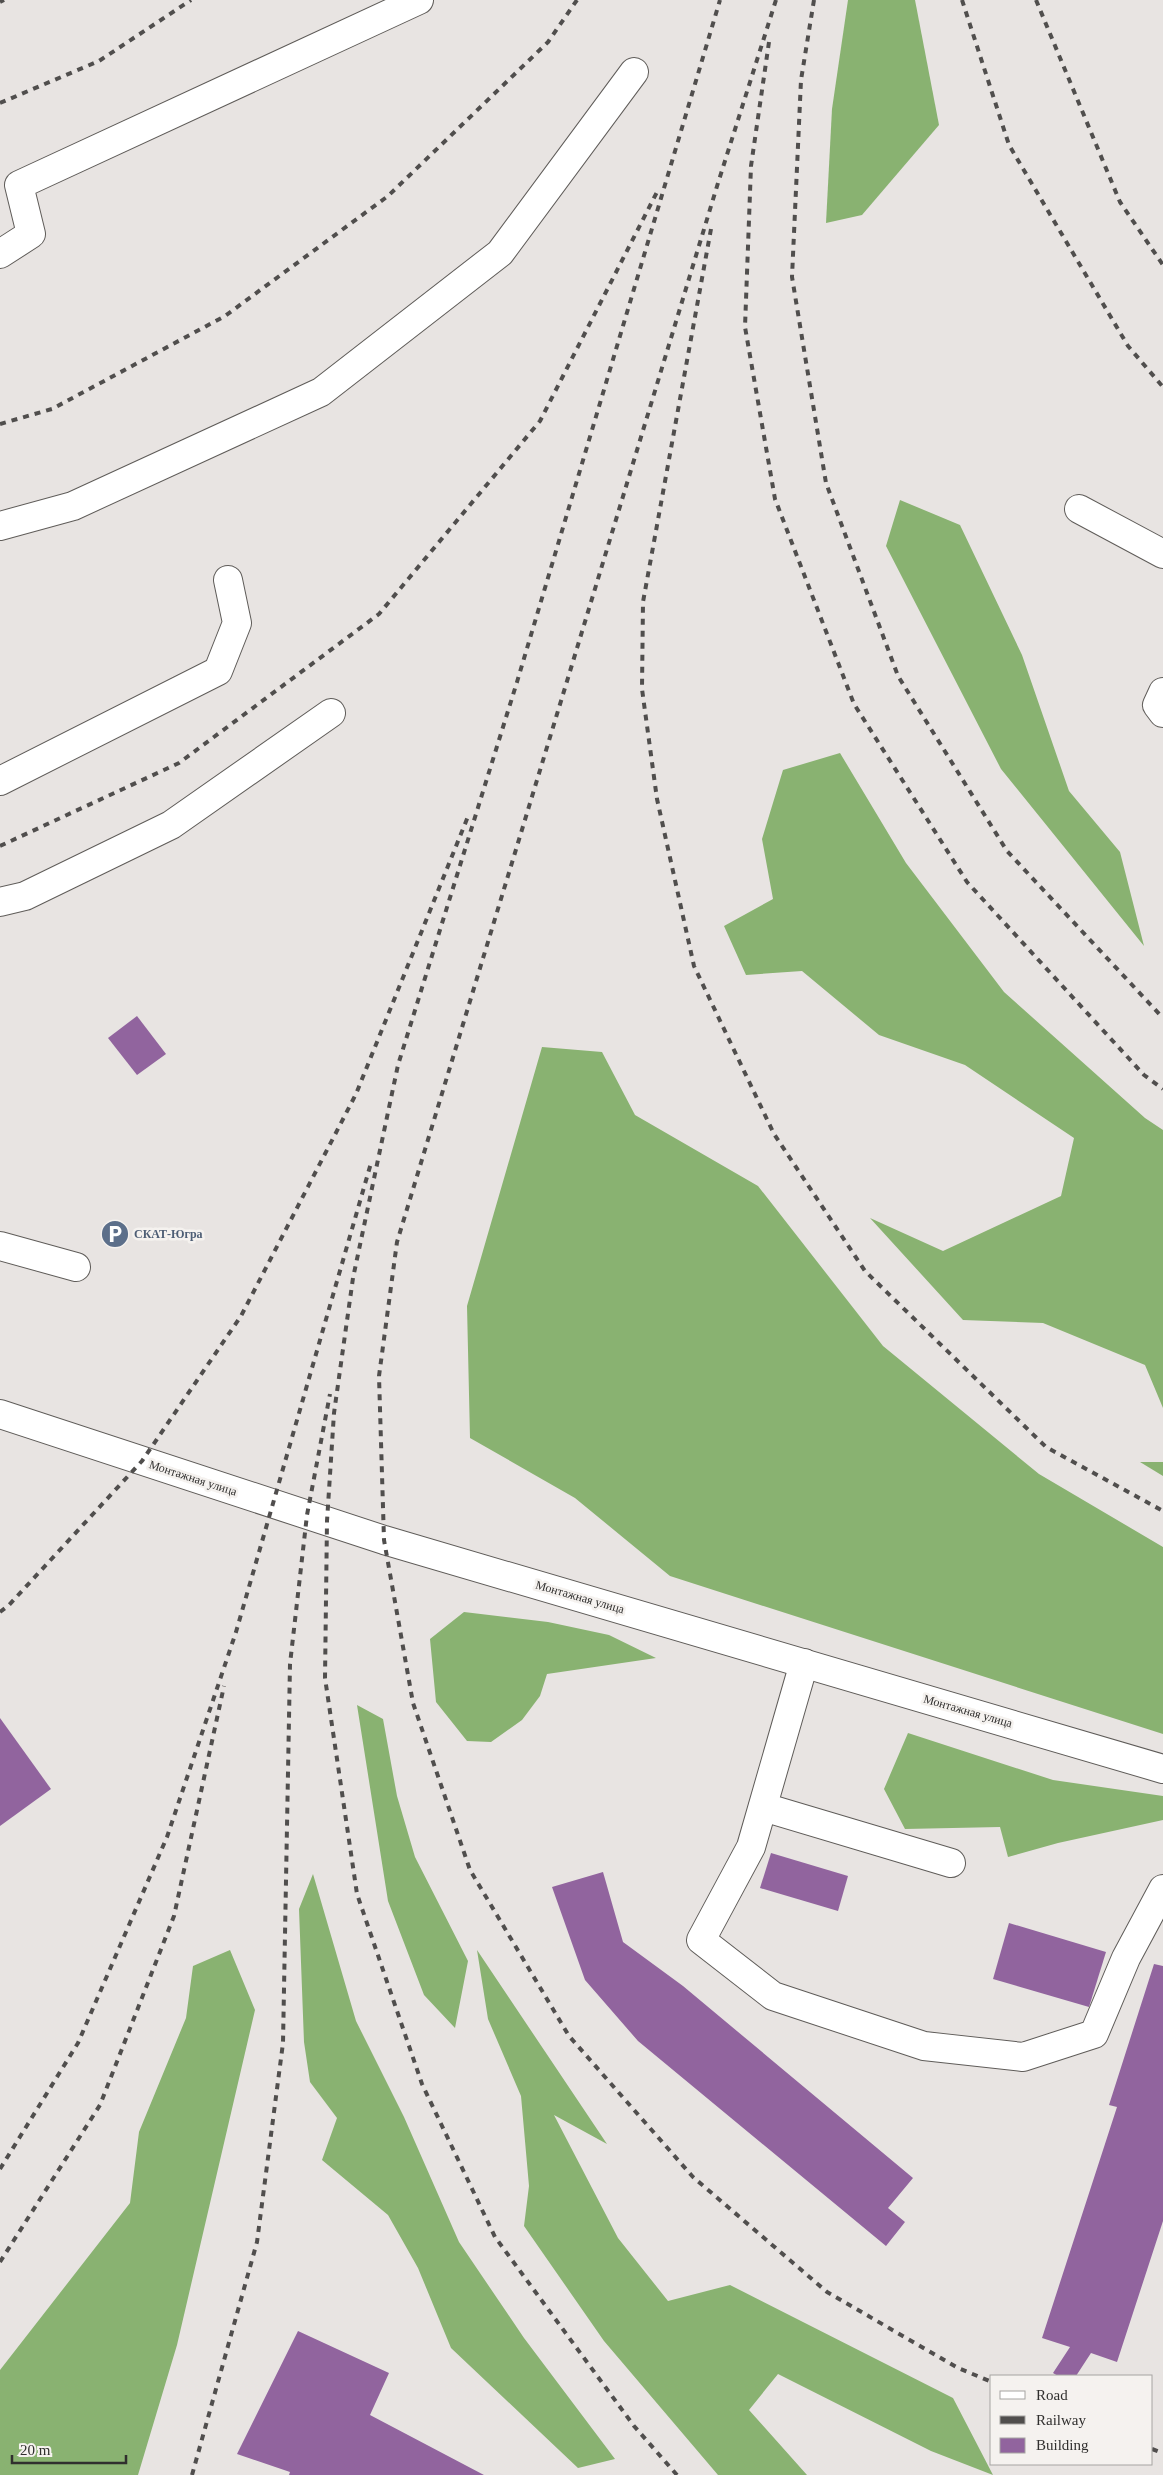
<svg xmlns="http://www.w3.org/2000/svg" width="1163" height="2475" font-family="Georgia,serif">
	<rect width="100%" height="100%" fill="#e8e4e2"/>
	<g fill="#89b271">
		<path d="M848,0H915L939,125L862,215L826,223L832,109Z"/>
		<path d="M900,500L960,525L1022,655L1069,791L1120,852L1144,946L1001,769L886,546Z"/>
		<path d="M840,753L906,863L1004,992L1145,1118L1163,1130V1408L1145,1365L1043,1323L963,1320L870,1218L943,1251L1061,1196L1074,1138L965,1065L879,1035L802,971L746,975L724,926L773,899L762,839L783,770Z"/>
		<path d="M542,1047L602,1052L635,1115L758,1186L883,1346L1039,1474L1163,1547V1734L670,1576L575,1498L470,1438L467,1306Z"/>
		<path d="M1140,1462H1163V1476Z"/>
		<path d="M464,1612L548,1622L609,1635L656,1658L547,1674L540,1696L522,1720L491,1742L467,1741L436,1702L430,1639Z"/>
		<path d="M357,1705L383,1719L397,1796L415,1857L468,1961L455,2028L424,1995L388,1901Z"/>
		<path d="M908,1733L1053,1780L1163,1796V1820L1058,1843L1008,1857L1000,1827L905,1829L884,1789Z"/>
		<path d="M313,1874L356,2021L404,2117L459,2242L524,2338L615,2459L578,2468L451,2348L418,2268L388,2215L322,2160L337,2118L310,2082L304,2042L299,1909Z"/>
		<path d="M230,1950L255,2010L177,2345L138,2475H0V2370L130,2203L139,2132L186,2018L193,1966Z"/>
		<path d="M477,1950L607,2144L554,2115L618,2238L668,2301L730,2285L953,2398L993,2475L931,2451L778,2374L749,2410L807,2475H718L604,2341L524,2226L529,2186L521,2096L488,2019Z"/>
	</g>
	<g fill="#91649e">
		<path d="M137,1016L166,1054L137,1075L108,1038Z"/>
		<path d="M0,1718L51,1789L0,1826Z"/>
		<path d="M771,1853L848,1876L838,1911L760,1888Z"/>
		<path d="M603,1872L623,1942L683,1986L913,2178L888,2208L905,2222L886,2246L638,2041L585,1980L552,1887Z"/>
		<path d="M1009,1923L1106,1952L1089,2007L993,1979Z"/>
		<path d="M1154,1964L1163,1966V2221L1117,2362L1091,2353L1076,2376H1058L1053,2373L1070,2347L1042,2338L1117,2107L1109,2105Z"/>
		<path d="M298,2331L389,2373L370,2415L484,2475H289L290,2472L237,2454Z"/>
	</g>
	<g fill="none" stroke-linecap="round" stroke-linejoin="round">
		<defs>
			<g id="minor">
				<path d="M0,254L31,234L19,185L419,0"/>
				<path d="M1079,509L1163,554"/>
				<path d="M0,526L73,506L321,392L500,253L634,72"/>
				<path d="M1163,692L1157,705L1163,713"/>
				<path d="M0,781L218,671L237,623L228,580"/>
				<path d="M0,902L25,896L171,825L331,713"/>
				<path d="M0,1246L76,1267"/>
				<path d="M0,1414L384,1540L1163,1769"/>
				<path d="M804,1663L751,1847L701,1940L773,1996L924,2046L1023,2057L1094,2034L1126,1958L1163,1889"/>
				<path d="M763,1807L951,1863"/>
			</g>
		</defs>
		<use href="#minor" stroke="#5f5c59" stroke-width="30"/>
		<use href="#minor" stroke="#fff" stroke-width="28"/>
		<g stroke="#504e4d" stroke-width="4" stroke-dasharray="6 6" stroke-linecap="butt">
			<path d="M776,0L718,183L397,1242L379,1376L384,1540L413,1703L470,1870L569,2036L693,2177L827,2292L958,2368L992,2382"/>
			<path d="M814,0L801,80L792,277L826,483L898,676L1007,851L1163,1018"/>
			<path d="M962,0L1009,145L1128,346L1163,387"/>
			<path d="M1036,0L1120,202L1163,265"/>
			<path d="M0,2L4,0"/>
			<path d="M769,42L751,166L745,327L775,499L854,704L967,882L1144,1075L1163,1089"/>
			<path d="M0,103L99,61L191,0"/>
			<path d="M711,229L643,602L642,689L657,799L694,966L774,1134L865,1271L1046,1447L1163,1511"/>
			<path d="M0,424L52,409L225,316L388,196L548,42L577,0"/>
			<path d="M0,846L179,763L379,614L540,421L657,192"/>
			<path d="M0,1612L9,1605L142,1461L241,1316L356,1094L469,814"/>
			<path d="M0,2169L78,2043L167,1837L236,1632L371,1163"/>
			<path d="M0,2262L100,2105L174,1916L224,1686"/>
			<path d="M1152,2449L1163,2453"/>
			<path d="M192,2475L257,2242L283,2043L290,1664L307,1515L330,1394"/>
			<path d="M677,2475L634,2426L495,2237L422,2084L357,1894L325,1678L327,1521L334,1413L353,1278L398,1065L517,682L720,0"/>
		</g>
	</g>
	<defs>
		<symbol id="parking-disc" viewBox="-11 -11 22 22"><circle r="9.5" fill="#5c6f8a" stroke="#f5f2ef"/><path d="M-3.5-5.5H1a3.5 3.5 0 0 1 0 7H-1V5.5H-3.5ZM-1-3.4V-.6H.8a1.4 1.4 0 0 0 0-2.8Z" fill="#fff"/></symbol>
	</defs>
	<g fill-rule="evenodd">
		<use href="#parking-disc" x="99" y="1218" width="32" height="32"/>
	</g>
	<g text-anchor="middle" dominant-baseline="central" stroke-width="5" stroke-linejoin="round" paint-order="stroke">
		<g font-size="12" font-weight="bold" fill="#4e5e75" stroke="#f5f2ef" text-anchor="start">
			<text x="134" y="1234">СКАТ-Югра</text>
		</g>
		<g font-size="12" fill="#302f2e" stroke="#f5f2ef">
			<text transform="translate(193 1478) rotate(18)">Монтажная улица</text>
			<text transform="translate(580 1597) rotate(16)">Монтажная улица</text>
			<text transform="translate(968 1711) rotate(16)">Монтажная улица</text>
		</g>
	</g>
	<rect x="990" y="2375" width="162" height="90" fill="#f5f2ef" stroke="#a6a4a2"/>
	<rect x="1000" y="2391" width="25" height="8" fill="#ffffff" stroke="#a6a4a2"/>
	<text x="1036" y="2400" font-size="15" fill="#302f2e">Road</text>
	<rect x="1000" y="2416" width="25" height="8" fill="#504e4d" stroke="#a6a4a2"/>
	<text x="1036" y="2425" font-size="15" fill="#302f2e">Railway</text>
	<rect x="1000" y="2438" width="25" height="15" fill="#91649e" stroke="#a6a4a2"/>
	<text x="1036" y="2450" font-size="15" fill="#302f2e">Building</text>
	<path d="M12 2455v8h114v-8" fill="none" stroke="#302f2e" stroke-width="2.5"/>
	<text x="20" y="2455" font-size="15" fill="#302f2e" stroke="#f5f2ef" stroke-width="4" paint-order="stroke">20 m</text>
</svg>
